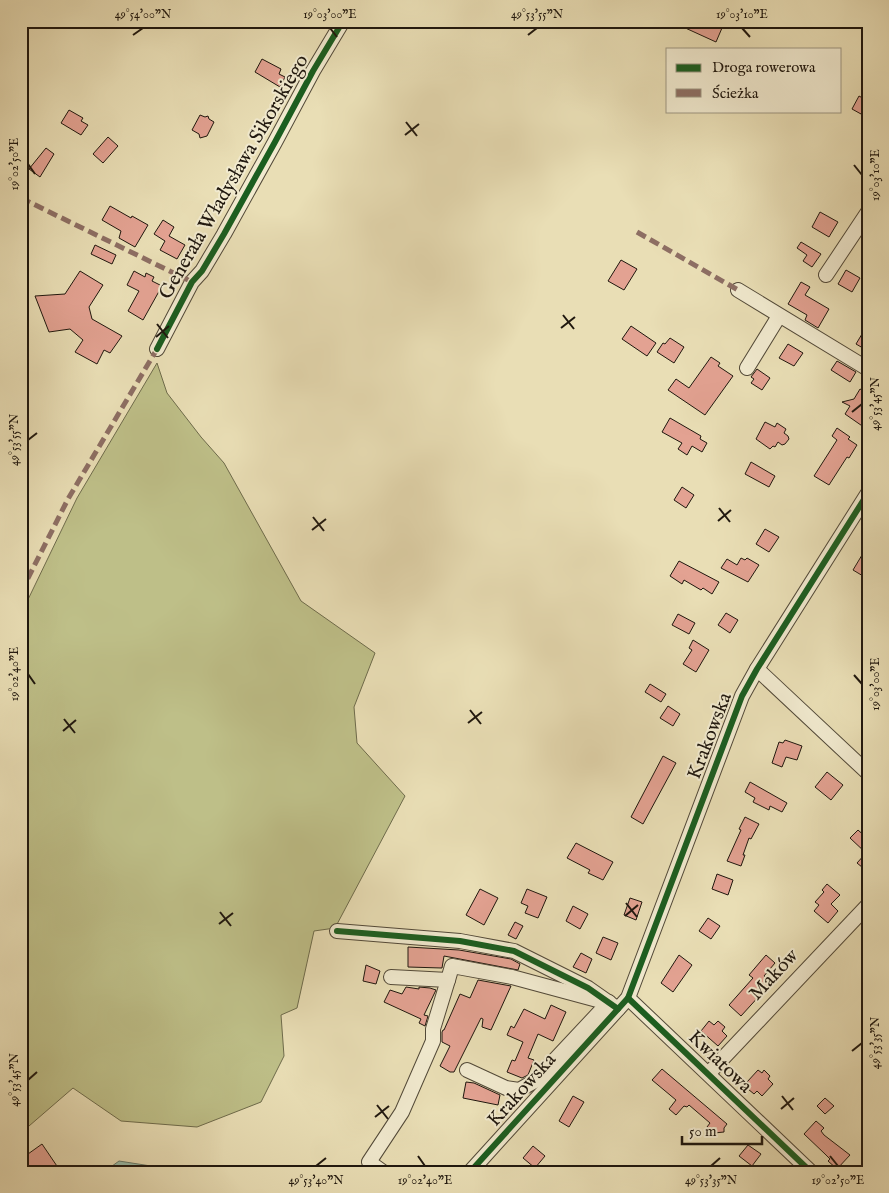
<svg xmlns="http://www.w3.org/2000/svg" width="889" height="1193" font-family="'IM FELL English',serif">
	<rect width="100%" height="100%" fill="#e9deb5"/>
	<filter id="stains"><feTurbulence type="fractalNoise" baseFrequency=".004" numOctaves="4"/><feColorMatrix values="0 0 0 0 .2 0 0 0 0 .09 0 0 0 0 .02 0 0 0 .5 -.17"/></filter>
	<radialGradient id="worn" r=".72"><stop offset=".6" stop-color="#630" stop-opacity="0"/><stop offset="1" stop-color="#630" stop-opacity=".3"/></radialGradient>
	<path fill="#bebf88" stroke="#6e6b4b" d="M157,363L167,393L201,437L224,463L301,601L375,653L354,707L357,743L405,796L335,928L314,931L297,1008L281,1015L284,1056L261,1102L197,1127L121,1121L73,1088L29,1126L21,1122V614L77,498Z"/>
	<path fill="#98bda9" stroke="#687b6b" d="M119,1161L170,1169L173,1172H108V1169Z"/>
	<g fill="#e3a292" stroke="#1f170e">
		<path d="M670,21H725L716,42Z"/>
		<path d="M262,59L281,69L279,74L285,77L280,87L255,72Z"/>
		<path d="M859,96L868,101L861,114L852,109Z"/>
		<path d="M69,110L83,118L81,121L88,125L81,135L61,123Z"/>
		<path d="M200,115L205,117L208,116L209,119L214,122L207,136L200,138L199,134L192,130Z"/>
		<path d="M108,137L118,146L103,163L93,154Z"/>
		<path d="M46,148L54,154L40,177L29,169Z"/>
		<path d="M110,206L131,218L132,216L148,225L135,247L119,238L121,231L102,220Z"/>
		<path d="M820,212L838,222L829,237L812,227Z"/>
		<path d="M163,220L174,227L169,236L185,245L177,259L160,250L165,241L154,234Z"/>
		<path d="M801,242L821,254L812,267L803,261L807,255L797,248Z"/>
		<path d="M95,245L116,255L112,264L91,254Z"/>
		<path d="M621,260L637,269L624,290L608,281Z"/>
		<path d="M846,270L860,278L852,292L838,284Z"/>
		<path d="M80,271L103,285L89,307L92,319L122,336L110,353L104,350L97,364L75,352L83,340L70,329L49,332L35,296L65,294Z"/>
		<path d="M134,271L145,277L146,273L154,277L152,281L162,286L143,320L128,311L139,291L127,285Z"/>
		<path d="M801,282L810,287L805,295L829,309L818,328L805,320L807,315L788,304Z"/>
		<path d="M868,324V351L856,344Z"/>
		<path d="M631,326L656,343L647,356L622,339Z"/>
		<path d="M670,338L684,347L674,363L657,352L663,343L665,344Z"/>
		<path d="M788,344L803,353L794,366L779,358Z"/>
		<path d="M711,357L720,363L718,366L733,376L705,415L668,390L676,379L689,388Z"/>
		<path d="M837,361L856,372L850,382L831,370Z"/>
		<path d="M757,369L770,378L762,390L751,383L754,379L751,377Z"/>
		<path d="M860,389L868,393V397L863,405L868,407V430L845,414L850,406L842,402L854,399Z"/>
		<path d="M670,418L701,436L700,439L707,443L702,452L692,446L687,455L678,449L682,443L662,432Z"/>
		<path d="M765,422L775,427L777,423L786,429L784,433L788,436L789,439L785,444L782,445L778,442L775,447L773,446L770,449L756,439Z"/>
		<path d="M837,428L850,437L848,439L857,445L849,458L847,457L829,485L814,476L837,440L832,436Z"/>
		<path d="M751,462L775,476L769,487L745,474Z"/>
		<path d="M682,487L694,495L686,508L674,500Z"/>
		<path d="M765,529L779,537L769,552L756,544Z"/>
		<path d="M868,545V579L853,570Z"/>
		<path d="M741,558L745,560L747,558L759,565L748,582L721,568L727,559L737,565Z"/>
		<path d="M679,561L719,582L712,594L703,588L701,590L684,580L682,584L670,576Z"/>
		<path d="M726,613L738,620L730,633L718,625Z"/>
		<path d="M678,614L695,623L689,634L672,625Z"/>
		<path d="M693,640L709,650L696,672L683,664L692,650L689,648Z"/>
		<path d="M650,684L666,694L661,702L645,692Z"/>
		<path d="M668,706L680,714L673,726L660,718Z"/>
		<path d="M785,740L802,746L797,760L786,757L782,767L772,763L779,742L783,743Z"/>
		<path d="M663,756L676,763L643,824L631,817Z"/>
		<path d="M827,772L843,785L831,800L815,787Z"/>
		<path d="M750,782L787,803L782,812L770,806L769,810L753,802L755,798L745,792Z"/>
		<path d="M745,817L759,824L751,839L749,838L743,855H745L741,866L727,861L741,830L739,829Z"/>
		<path d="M858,830L868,839V872L857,863L866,853L850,838Z"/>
		<path d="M576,843L613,862L603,880L588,873L590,870L567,858Z"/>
		<path d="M717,874L733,880L728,895L712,889Z"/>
		<path d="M827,884L840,895L831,904L838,911L828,923L814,911L819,905L815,902L824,892L822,890Z"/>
		<path d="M480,889L498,898L484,925L466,915Z"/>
		<path d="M527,889L547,897L538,918L525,913L528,906L521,903Z"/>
		<path d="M630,898L642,902L636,920L624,915Z"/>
		<path d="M573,906L588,914L580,929L566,921Z"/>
		<path d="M708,918L720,926L711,939L699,931Z"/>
		<path d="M515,922L523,926L516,939L508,935Z"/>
		<path d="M603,937L618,943L611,960L596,953Z"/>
		<path d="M408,947L459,950L511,959L520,964L518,970L444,956L442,968L408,967Z"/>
		<path d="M581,953L592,959L586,973L573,967Z"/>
		<path d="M679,955L692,965L673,992L661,983Z"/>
		<path d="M766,955L775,963L764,976L771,983L741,1016L729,1005L753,978L749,975Z"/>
		<path d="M366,965L380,971L376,984L363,981Z"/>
		<path d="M478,980L511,986L491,1030L482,1027L483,1019L481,1018L454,1072H450L440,1066L450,1046L442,1042V1032L443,1030H444L460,994L470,998Z"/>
		<path d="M406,987L419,989V987L430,988L436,990L424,1015L428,1016L425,1026L419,1023L421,1019L384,1002L390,990L402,994Z"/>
		<path d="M551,1005L566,1012L553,1041L538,1034L528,1058L534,1060L528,1075L522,1078L507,1072L512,1060L515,1061L523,1042L507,1035L511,1026L514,1028L524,1009L545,1019Z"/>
		<path d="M709,1021L714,1025L718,1021L725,1027L722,1031L727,1036L718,1046L701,1031Z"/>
		<path d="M662,1069L727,1124L724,1128V1132L714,1133L707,1127L710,1123L689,1105L687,1107L684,1106L676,1115L669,1109L676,1100L652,1080Z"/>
		<path d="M758,1070L762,1073L764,1070L770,1076L768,1079L773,1084L762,1096L757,1091L754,1094L748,1089L751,1085L747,1082Z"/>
		<path d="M466,1082L474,1083L500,1095L498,1105L463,1098Z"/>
		<path d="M573,1096L584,1102L569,1127L559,1121Z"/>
		<path d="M825,1098L834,1106L825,1114L817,1106Z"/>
		<path d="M816,1121L824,1128L821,1131L824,1135L850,1155L837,1169L828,1161L830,1159L825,1154L804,1134Z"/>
		<path d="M42,1144L61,1172H21V1159Z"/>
		<path d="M748,1145L761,1154L752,1166L739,1156Z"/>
		<path d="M533,1146L545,1156L535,1168L523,1158Z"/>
	</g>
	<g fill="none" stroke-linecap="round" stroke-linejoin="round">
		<defs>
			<g id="minor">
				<path d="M826,275L868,212"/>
				<path d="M738,290L868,369"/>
				<path d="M157,349L192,282L202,271L224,234L275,142L313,71L343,21"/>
				<path d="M747,368L779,316"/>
				<path d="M757,669L868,773"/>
				<path d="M337,931L460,941L514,951L588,988L618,1009"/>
				<path d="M391,977L448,980L452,966L512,977L601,1001"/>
				<path d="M628,998L811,1172"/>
				<path d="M467,1070L506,1088L519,1090L535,1081L609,1002"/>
				<path d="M709,1073L868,905"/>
				<path d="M383,1172L369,1162L402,1112L433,1041V1029L448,980"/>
				<path d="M470,1172L628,998L742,696L757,669L868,493"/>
			</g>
		</defs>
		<use href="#minor" stroke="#524938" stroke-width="16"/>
		<use href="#minor" stroke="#f1eacf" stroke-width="14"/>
		<g stroke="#8d6e63" stroke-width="5" stroke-dasharray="10 5" stroke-linecap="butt">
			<path d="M21,198L192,282"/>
			<path d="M637,232L738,290"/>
			<path d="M21,592L68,499L157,349"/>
		</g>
		<defs>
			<g id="cycleway">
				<path d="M157,349L192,282L202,271L224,234L275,142L313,71L343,21"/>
				<path d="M337,931L460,941L514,951L588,988L618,1009"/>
				<path d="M628,998L811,1172"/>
				<path d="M470,1172L628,998L742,696L757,669L868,493"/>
			</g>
		</defs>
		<use href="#cycleway" stroke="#f1eacf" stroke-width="9"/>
		<use href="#cycleway" stroke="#1b5e20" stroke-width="6"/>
	</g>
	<path fill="none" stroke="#1f170e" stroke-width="2" d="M330,28L337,37M742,28L750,37M133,35L143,28M528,35L537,28M406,122L417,136M405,135L419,124M28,164L35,174M854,165L862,175M563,315L574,329M157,324L168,338M561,328L575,317M156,337L169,326M852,412L862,404M28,440L37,433M719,508L730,522M313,517L324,531M718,521L731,510M312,530L326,519M28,674L35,684M854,675L862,684M470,710L481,724M64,719L75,733M468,723L482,712M63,731L76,720M626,903L637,917M220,912L231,926M625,916L638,905M219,924L233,913M852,1051L862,1043M28,1080L37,1072M782,1096L793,1110M377,1105L388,1119M781,1109L794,1098M375,1117L389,1106M418,1156L425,1166M830,1156L838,1166M316,1166L326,1158M711,1166L720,1158"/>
	<g text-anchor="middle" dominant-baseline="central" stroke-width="4" stroke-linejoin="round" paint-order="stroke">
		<g font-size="20" fill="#1f170e" stroke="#f1eacf">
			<text transform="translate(234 177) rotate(-60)">Generała Władysława Sikorskiego</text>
			<text transform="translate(710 736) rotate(-69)">Krakowska</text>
			<text transform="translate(774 975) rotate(-47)">Maków</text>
			<text transform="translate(720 1062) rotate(44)">Kwiatowa</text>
			<text transform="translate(522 1090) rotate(-48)">Krakowska</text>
		</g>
	</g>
	<rect width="889" height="1193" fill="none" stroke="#e9deb5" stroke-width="55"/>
	<rect x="666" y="48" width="175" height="65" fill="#f1eacf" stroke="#9d9682"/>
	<rect x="676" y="64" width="25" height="8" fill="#1b5e20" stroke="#9d9682"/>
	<text x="712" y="72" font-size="15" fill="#1f170e">Droga rowerowa</text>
	<rect x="676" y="89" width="25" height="8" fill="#8d6e63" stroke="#9d9682"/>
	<text x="712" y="98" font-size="15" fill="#1f170e">Ścieżka</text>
	<path d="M682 1136v8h80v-8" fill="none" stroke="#1f170e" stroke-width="2.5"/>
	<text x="689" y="1136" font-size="15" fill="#1f170e" stroke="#f1eacf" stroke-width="4" paint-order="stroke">50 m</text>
	<rect x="28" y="28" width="834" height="1138" fill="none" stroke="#1f170e" stroke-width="2"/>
	<g font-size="12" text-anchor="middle" fill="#1f170e">
		<text x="143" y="18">49°54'00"N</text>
		<text x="330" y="18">19°03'00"E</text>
		<text x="537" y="18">49°53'55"N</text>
		<text x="742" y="18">19°03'10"E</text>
		<text transform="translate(14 164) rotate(-90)" y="4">19°02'50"E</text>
		<text transform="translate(875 175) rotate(-90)" y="4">19°03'10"E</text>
		<text transform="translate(875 404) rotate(-90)" y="4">49°53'45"N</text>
		<text transform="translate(14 440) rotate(-90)" y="4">49°53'55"N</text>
		<text transform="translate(14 674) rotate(-90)" y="4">19°02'40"E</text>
		<text transform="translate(875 684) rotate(-90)" y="4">19°03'00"E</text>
		<text transform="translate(875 1043) rotate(-90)" y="4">49°53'35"N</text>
		<text transform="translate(14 1080) rotate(-90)" y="4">49°53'45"N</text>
		<text x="316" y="1184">49°53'40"N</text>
		<text x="425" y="1184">19°02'40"E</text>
		<text x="711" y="1184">49°53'35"N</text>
		<text x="838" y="1184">19°02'50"E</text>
	</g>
	<rect width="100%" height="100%" filter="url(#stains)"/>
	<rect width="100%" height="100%" fill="url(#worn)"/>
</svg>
